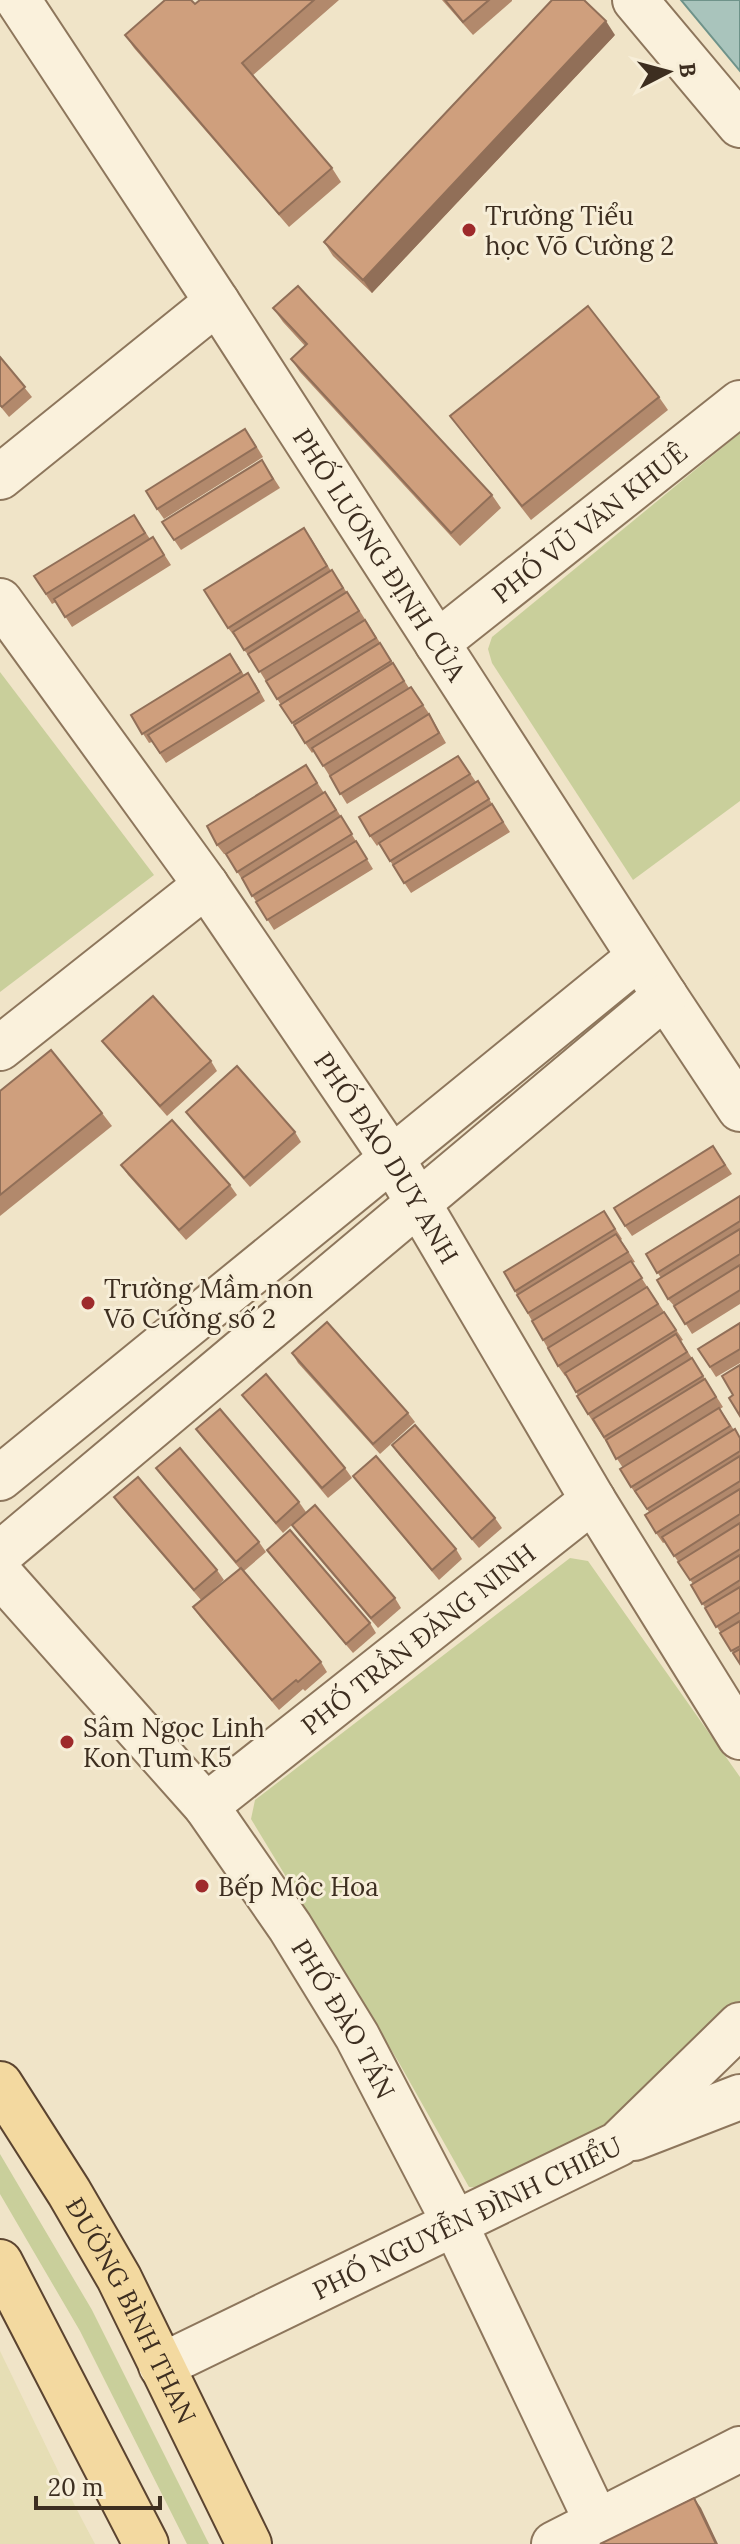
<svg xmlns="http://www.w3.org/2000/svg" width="740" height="2544" font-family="Lora,serif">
	<rect width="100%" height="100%" fill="#f0e4c8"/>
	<path fill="#e6deb5" d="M0,2351L76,2508L95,2544H0Z"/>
	<g fill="#c9cf9b">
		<path d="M740,433V801L633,880L492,663L488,649L492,637Z"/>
		<path d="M0,672L154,875L0,992Z"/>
		<path d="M570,1558L588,1561L740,1777V2003L620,2130L500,2189L469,2187L398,2061L251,1819L255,1800Z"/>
		<path d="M0,2154L92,2310L209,2544H187L80,2331L0,2194Z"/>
	</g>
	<path fill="#a9c4bc" stroke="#6f938a" stroke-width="2" d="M681,0H740V71Z"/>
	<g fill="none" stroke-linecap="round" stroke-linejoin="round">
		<defs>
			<g id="minor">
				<path id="s1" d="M18,0L217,302L665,996L740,1109"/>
				<path d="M635,0L740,125"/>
				<path d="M0,477L217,302"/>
				<path id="s2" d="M0,601L206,885L391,1157L593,1500L740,1737"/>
				<path id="s3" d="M437,643L740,403"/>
				<path d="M0,1048L206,885"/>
				<path d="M0,1478L639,957"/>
				<path d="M0,1554L665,996"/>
				<path id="s4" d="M0,1574L206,1806L290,1927L357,2036L454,2222L597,2522"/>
				<path id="s5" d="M206,1806L593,1500"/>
				<path d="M634,2138L740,2097"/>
				<path id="s6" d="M161,2366L618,2144L740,2025"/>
				<path d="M554,2544L740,2449"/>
			</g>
			<g id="major">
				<path id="s7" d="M0,2084L69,2192L119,2278L249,2544"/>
				<path d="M0,2262L146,2544"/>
			</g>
		</defs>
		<use href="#minor" stroke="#8d765c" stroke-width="48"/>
		<use href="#major" stroke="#5b4430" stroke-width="48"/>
		<use href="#minor" stroke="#faf1dc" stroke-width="44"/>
		<use href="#major" stroke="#f3d9a0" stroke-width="44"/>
	</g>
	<g fill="#b2896c">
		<path d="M200,0H339L252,76L332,168L341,182L289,227L134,48L125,35L195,4Z"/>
		<path d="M442,0H512V1L473,35Z"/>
		<path d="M615,35L372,293L333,256L324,242Z"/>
		<path d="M273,308L492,495L501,508L460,546L300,372L291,359L305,346L283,322Z"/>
		<path d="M0,357L32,397L9,417L0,406Z"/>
		<path d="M659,397L668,410L531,520L450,416Z"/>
		<path d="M252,439L263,457L164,519L157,509Z"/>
		<path d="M262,460L280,488L181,550L162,522Z"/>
		<path d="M134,515L150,539L153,537L171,565L72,627L56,602L52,604L34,576Z"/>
		<path d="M311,538L331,571L339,580L347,593L354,602L409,688L411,687L430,715L446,743L347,804L314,751L312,753L305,743L252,659L244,650L236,637H235L228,628Z"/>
		<path d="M237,664L244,675L255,683L265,701L166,763L152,742L149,743L131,715Z"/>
		<path d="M458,756L476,782L484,791L510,832L411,893L379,844L377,846L370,836Z"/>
		<path d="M306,765L324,793L325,792L332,802L373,869L274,930L226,854H224L217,845Z"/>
		<path d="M102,1041L211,1061L217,1071L167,1116L109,1050Z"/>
		<path d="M0,1091L102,1113L112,1126L0,1216Z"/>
		<path d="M186,1112L295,1132L301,1142L250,1187L193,1122Z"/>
		<path d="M713,1146L732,1174L632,1236L625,1226Z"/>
		<path d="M121,1165L230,1185L237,1195L186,1240L128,1175Z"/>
		<path d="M740,1196V1304L692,1334L676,1308L668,1299L661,1278L646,1254Z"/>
		<path d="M604,1211L622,1239L621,1240L635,1262L632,1263L648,1288L683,1340L681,1341L723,1407L720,1409L734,1430L740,1437V1664L691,1585L693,1584L665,1542L663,1543L656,1533L649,1512L631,1487L623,1468L588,1414L567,1375L565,1376L558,1366L504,1272Z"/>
		<path d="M740,1323V1363L716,1377L698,1349Z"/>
		<path d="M292,1353L408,1413L415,1422L380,1454L298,1363Z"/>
		<path d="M242,1395L345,1468L352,1478L328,1498L249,1404Z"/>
		<path d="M196,1429L299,1502L306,1512L283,1533L203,1439Z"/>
		<path d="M392,1445L495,1518L502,1528L479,1548L399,1455Z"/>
		<path d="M156,1468L259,1542L266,1552L244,1571L321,1662L327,1672L305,1691L303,1689L279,1710L200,1617L193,1607L201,1600L121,1507L114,1497L217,1570L224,1580L206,1596L240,1569L163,1478Z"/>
		<path d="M353,1476L456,1549L462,1559L439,1580L360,1486Z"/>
		<path d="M292,1525L395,1598L401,1608L378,1628L299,1535Z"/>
		<path d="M267,1550L370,1623L376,1633L353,1653L274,1560Z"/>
	</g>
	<g fill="#916f58">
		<path d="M606,21L615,35L372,293L363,280Z"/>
		<path d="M694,2498L701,2508L718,2544H716Z"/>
	</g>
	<g fill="#cf9f7d" stroke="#916f58" stroke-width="2">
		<path d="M165,0H191L195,4L200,0H314L242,63L332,168L279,214L125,35Z"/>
		<path d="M445,0H489L463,22Z"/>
		<path d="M552,0H584L606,21L363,280L324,242Z"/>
		<path d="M298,286L492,495L451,533L291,359L307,344L273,308Z"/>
		<path d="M588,306L659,397L522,506L450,416Z"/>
		<path d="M0,357L25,387L2,407L0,405Z"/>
		<path d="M245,429L256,447L157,509L146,491Z"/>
		<path d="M262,460L273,479L174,540L162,522Z"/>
		<path d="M134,515L145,533L46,594L34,576Z"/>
		<path d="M304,528L327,566L228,628L204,590Z"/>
		<path d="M153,537L164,555L65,617L54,599Z"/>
		<path d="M332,570L343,588L244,650L233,632Z"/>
		<path d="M347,592L359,611L259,672L248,654Z"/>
		<path d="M365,620L376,638L277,699L266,681Z"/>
		<path d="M380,643L391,661L292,723L280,705Z"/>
		<path d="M230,654L241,672L142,734L131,715Z"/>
		<path d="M393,663L404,681L305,743L294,725Z"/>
		<path d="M248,673L259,692L160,753L148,735Z"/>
		<path d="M411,687L423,705L323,766L312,748Z"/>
		<path d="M429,714L439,733L340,794L330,776Z"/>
		<path d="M458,756L470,774L370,836L359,817Z"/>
		<path d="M306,765L317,783L217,845L207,826Z"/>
		<path d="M478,781L489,799L390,861L379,843Z"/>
		<path d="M325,792L336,810L237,872L226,854Z"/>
		<path d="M492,804L503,822L404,883L393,865Z"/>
		<path d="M341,816L352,834L252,896L242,878Z"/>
		<path d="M356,841L367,859L267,920L256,902Z"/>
		<path d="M153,996L211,1061L160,1106L102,1041Z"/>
		<path d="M51,1050L102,1113L0,1195V1091Z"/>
		<path d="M237,1066L295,1132L244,1178L186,1112Z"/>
		<path d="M172,1120L230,1185L179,1230L121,1165Z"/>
		<path d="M713,1146L725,1165L625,1226L614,1208Z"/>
		<path d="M740,1196V1221L657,1273L646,1254Z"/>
		<path d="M604,1211L615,1229L515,1291L504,1272Z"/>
		<path d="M740,1229V1254L668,1299L657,1280Z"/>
		<path d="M616,1234L628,1252L528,1313L517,1295Z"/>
		<path d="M631,1261L642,1278L543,1340L532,1321Z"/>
		<path d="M740,1265V1290L685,1324L674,1306Z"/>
		<path d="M647,1287L658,1304L558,1366L548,1348Z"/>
		<path d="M664,1312L676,1330L576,1392L565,1373Z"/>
		<path d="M327,1322L408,1413L373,1444L292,1353Z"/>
		<path d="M740,1323V1349L710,1367L698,1349Z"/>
		<path d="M676,1334L687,1352L588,1414L577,1396Z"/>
		<path d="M692,1358L703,1376L604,1437L593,1419Z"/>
		<path d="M740,1365V1416L729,1398L733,1395L722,1376Z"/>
		<path d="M266,1374L345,1468L322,1488L242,1395Z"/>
		<path d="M705,1379L716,1397L616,1459L606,1440Z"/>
		<path d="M719,1408L730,1426L631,1487L620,1469Z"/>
		<path d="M220,1409L299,1502L276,1523L196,1429Z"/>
		<path d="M415,1425L495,1518L472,1539L392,1445Z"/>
		<path d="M735,1429L740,1438V1451L647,1509L635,1491Z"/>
		<path d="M180,1448L259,1542L236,1562L156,1468Z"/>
		<path d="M376,1456L456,1549L432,1570L353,1476Z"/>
		<path d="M740,1456V1481L656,1533L645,1515Z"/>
		<path d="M138,1477L217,1570L194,1590L114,1497Z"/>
		<path d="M740,1489V1514L674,1556L662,1537Z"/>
		<path d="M315,1505L395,1598L371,1618L292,1525Z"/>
		<path d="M740,1523V1549L690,1580L678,1562Z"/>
		<path d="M290,1530L370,1623L346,1644L267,1550Z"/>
		<path d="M740,1555V1580L702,1604L691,1585Z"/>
		<path d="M241,1568L321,1662L298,1682L296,1680L272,1700L193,1607Z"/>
		<path d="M740,1587V1612L716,1627L705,1608Z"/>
		<path d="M740,1621V1646L731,1651L720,1633Z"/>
		<path d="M740,1649V1664L733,1653Z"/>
		<path d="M694,2498L716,2544H600Z"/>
	</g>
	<g fill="#9e2a2b" stroke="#f7eed8" stroke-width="3">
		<circle cx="469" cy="230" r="8"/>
		<circle cx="88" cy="1303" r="8"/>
		<circle cx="67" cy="1742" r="8"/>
		<circle cx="202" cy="1886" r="8"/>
	</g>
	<g text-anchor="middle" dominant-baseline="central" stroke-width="6" stroke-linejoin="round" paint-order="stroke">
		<g font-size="26" fill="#3d2e20" stroke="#f7eed8" text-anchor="start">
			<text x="485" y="215">Trường Tiểu<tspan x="485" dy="30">học Võ Cường 2</tspan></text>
			<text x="104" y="1288">Trường Mầm non<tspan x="104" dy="30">Võ Cường số 2</tspan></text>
			<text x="83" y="1727">Sâm Ngọc Linh<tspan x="83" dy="30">Kon Tum K5</tspan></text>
			<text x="218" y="1886">Bếp Mộc Hoa</text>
		</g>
		<g font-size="26" fill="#3d2e20" stroke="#f7eed8">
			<text stroke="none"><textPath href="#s3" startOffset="194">PHỐ VŨ VĂN KHUÊ</textPath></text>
			<text stroke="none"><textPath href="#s1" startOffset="662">PHỐ LƯƠNG ĐỊNH CỦA</textPath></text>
			<text stroke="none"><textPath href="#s2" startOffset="678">PHỐ ĐÀO DUY ANH</textPath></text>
			<text stroke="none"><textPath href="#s5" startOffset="270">PHỐ TRẦN ĐĂNG NINH</textPath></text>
			<text stroke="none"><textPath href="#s4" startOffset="564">PHỐ ĐÀO TẤN</textPath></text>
			<text stroke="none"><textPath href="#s6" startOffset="340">PHỐ NGUYỄN ĐÌNH CHIỂU</textPath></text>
			<text stroke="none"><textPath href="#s7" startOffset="262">ĐƯỜNG BÌNH THAN</textPath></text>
		</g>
	</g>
	<g transform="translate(668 72) rotate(84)" stroke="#f7eed8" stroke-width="6" paint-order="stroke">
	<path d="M0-6L14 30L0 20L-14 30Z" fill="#3d2e20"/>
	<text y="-12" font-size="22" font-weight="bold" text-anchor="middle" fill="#3d2e20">B</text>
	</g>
	<path d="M36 2496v12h124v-12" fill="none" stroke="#3d2e20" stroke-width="4"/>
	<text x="48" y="2496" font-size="24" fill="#3d2e20" stroke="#f7eed8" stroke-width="6" paint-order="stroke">20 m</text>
</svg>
